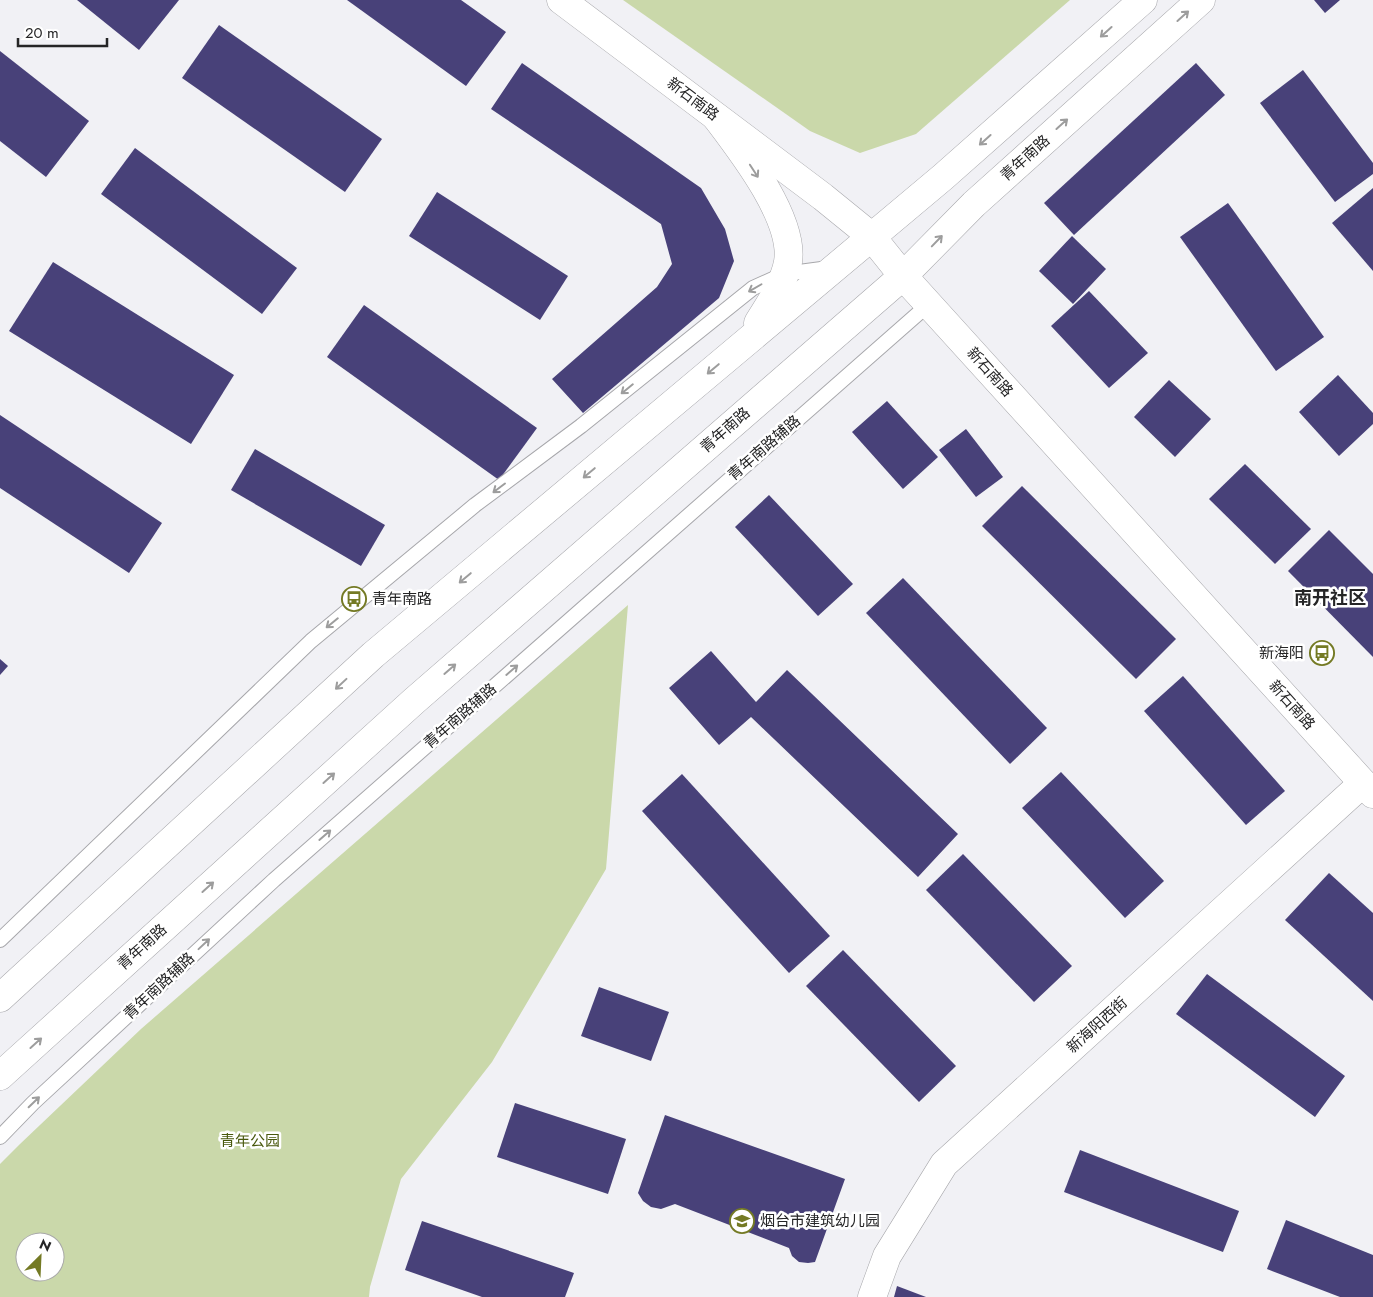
<svg xmlns="http://www.w3.org/2000/svg" width="1373" height="1297" font-family="Jost,'Noto Sans SC',sans-serif">
	<rect width="100%" height="100%" fill="#f1f1f5"/>
	<g fill="#cad8aa" fill-rule="evenodd">
		<path d="M623,0H1070L916,134L860,153L810,131Z"/>
		<path d="M628,605L606,869L492,1062L401,1179L370,1287L369,1297H0V1164L20,1144L141,1029ZM25,1242H55V1272H25Z"/>
	</g>
	<g fill="#484179">
		<path d="M77,0H179L139,50Z"/>
		<path d="M347,0H461L506,32L466,86Z"/>
		<path d="M1314,0H1340L1325,13Z"/>
		<path d="M219,25L382,139L345,192L182,78Z"/>
		<path d="M0,51L89,121L46,177L0,141Z"/>
		<path d="M522,63L701,188L725,229L734,261L719,298L583,413L552,379L657,287L672,264L661,224L491,109Z"/>
		<path d="M1196,63L1225,95L1074,235L1044,203Z"/>
		<path d="M1303,70L1373,163V174L1335,202L1260,103Z"/>
		<path d="M135,148L297,268L262,314L101,194Z"/>
		<path d="M1373,188V271L1332,223Z"/>
		<path d="M437,192L568,276L540,320L409,236Z"/>
		<path d="M1228,203L1324,337L1276,371L1180,237Z"/>
		<path d="M1072,236L1106,269L1073,304L1039,271Z"/>
		<path d="M53,262L234,375L191,444L9,331Z"/>
		<path d="M1089,291L1148,353L1109,388L1051,326Z"/>
		<path d="M364,305L537,428L499,480L327,357Z"/>
		<path d="M1338,375L1373,413V424L1339,456L1299,412Z"/>
		<path d="M1169,380L1211,419L1175,457L1134,417Z"/>
		<path d="M887,401L938,457L903,489L852,432Z"/>
		<path d="M0,415L162,523L129,573L0,488Z"/>
		<path d="M966,429L1003,477L976,497L939,450Z"/>
		<path d="M255,449L385,525L361,566L231,490Z"/>
		<path d="M1245,464L1311,529L1275,564L1209,499Z"/>
		<path d="M1022,486L1176,639L1136,679L982,526Z"/>
		<path d="M769,495L853,584L818,616L735,527Z"/>
		<path d="M1329,530L1373,574V657L1288,571Z"/>
		<path d="M903,578L1047,728L1010,764L866,613Z"/>
		<path d="M711,651L756,702L787,670L958,834L918,877L751,717L719,745L669,688Z"/>
		<path d="M0,659L8,666L0,675Z"/>
		<path d="M1183,676L1285,791L1246,825L1144,711Z"/>
		<path d="M1061,772L1164,881L1125,918L1022,808Z"/>
		<path d="M682,774L830,936L789,973L642,811Z"/>
		<path d="M963,854L1072,966L1034,1002L926,890Z"/>
		<path d="M1329,873L1373,913V1001L1285,920Z"/>
		<path d="M843,950L956,1066L919,1102L806,986Z"/>
		<path d="M1207,974L1345,1076L1315,1117L1176,1014Z"/>
		<path d="M599,987L669,1012L651,1061L581,1036Z"/>
		<path d="M515,1103L626,1139L608,1194L497,1157Z"/>
		<path d="M665,1115L845,1179L815,1262L808,1263L799,1262L792,1256L789,1248L675,1204L661,1209L651,1207L643,1201L638,1193Z"/>
		<path d="M1080,1150L1239,1211L1223,1252L1064,1192Z"/>
		<path d="M1286,1220L1373,1255V1297H1340L1267,1269Z"/>
		<path d="M422,1221L574,1273L565,1297H482L405,1270Z"/>
		<path d="M897,1286L926,1297H894Z"/>
	</g>
	<g fill="none" stroke-linecap="round" stroke-linejoin="round">
		<defs>
			<g id="lane">
				<path d="M0,940L311,641L475,505L581,426L753,288L784,274L829,268"/>
				<path d="M0,1137L33,1103L274,880L929,304"/>
			</g>
			<g id="street">
				<path d="M561,0L823,197L871,236L903,276L1373,794"/>
				<path d="M872,1297L887,1256L944,1164L1363,783"/>
			</g>
			<g id="secondary">
				<path d="M716,117C741,150 795,219 788,262C784,284 769,305 758,323"/>
				<path d="M0,998L373,655L943,177L1143,0"/>
				<path d="M0,1076L414,701L903,276L974,204L1201,0"/>
			</g>
		</defs>
		<use href="#lane" stroke="#a7a7ab" stroke-width="16"/>
		<use href="#street" stroke="#a7a7ab" stroke-width="29"/>
		<use href="#secondary" stroke="#a7a7ab" stroke-width="29"/>
		<use href="#lane" stroke="#fff" stroke-width="14"/>
		<use href="#street" stroke="#fff" stroke-width="28"/>
		<use href="#secondary" stroke="#fff" stroke-width="28"/>
	</g>
	<defs><path id="oneway-shaft" d="M-6 0H5M1.5-3L5.5 0L1.5 3" fill="none" stroke-width="1.6" stroke-linecap="round" stroke-linejoin="round" transform="scale(1.25)"/></defs>
	<g stroke="#9d9d9d">
		<use href="#oneway-shaft" transform="translate(1183 16) rotate(-42)"/>
		<use href="#oneway-shaft" transform="translate(1106 32) rotate(138)"/>
		<use href="#oneway-shaft" transform="translate(1062 124) rotate(-42)"/>
		<use href="#oneway-shaft" transform="translate(985 140) rotate(138)"/>
		<use href="#oneway-shaft" transform="translate(754 171) rotate(57)"/>
		<use href="#oneway-shaft" transform="translate(937 241) rotate(-46)"/>
		<use href="#oneway-shaft" transform="translate(755 288) rotate(150)"/>
		<use href="#oneway-shaft" transform="translate(713 369) rotate(140)"/>
		<use href="#oneway-shaft" transform="translate(627 389) rotate(141)"/>
		<use href="#oneway-shaft" transform="translate(589 473) rotate(140)"/>
		<use href="#oneway-shaft" transform="translate(499 488) rotate(143)"/>
		<use href="#oneway-shaft" transform="translate(465 578) rotate(140)"/>
		<use href="#oneway-shaft" transform="translate(332 623) rotate(141)"/>
		<use href="#oneway-shaft" transform="translate(450 669) rotate(-41)"/>
		<use href="#oneway-shaft" transform="translate(512 670) rotate(-41)"/>
		<use href="#oneway-shaft" transform="translate(341 684) rotate(137)"/>
		<use href="#oneway-shaft" transform="translate(329 778) rotate(-42)"/>
		<use href="#oneway-shaft" transform="translate(325 835) rotate(-41)"/>
		<use href="#oneway-shaft" transform="translate(208 887) rotate(-42)"/>
		<use href="#oneway-shaft" transform="translate(204 944) rotate(-43)"/>
		<use href="#oneway-shaft" transform="translate(36 1043) rotate(-42)"/>
		<use href="#oneway-shaft" transform="translate(34 1102) rotate(-44)"/>
	</g>
	<defs>
		<symbol id="bus-ring" viewBox="-11 -11 22 22"><circle r="9.5" fill="#fff" stroke="#747a24" stroke-width="1.5"/><path d="M-5-6H5V4H4V6H2V4H-2V6H-4V4H-5ZM-3.5-4V0h7V-4ZM-3.5 1.2v1.5H-2V1.2ZM2 1.2v1.5H3.5V1.2Z" fill="#747a24"/></symbol>
		<symbol id="school-ring" viewBox="-11 -11 22 22"><circle r="9.5" fill="#fff" stroke="#747a24" stroke-width="1.5"/><path d="M0-5L7-2L0 1L-7-2ZM-4 1L0 2.5L4 1V4Q0 6-4 4Z" fill="#747a24"/></symbol>
	</defs>
	<g fill-rule="evenodd">
		<use href="#bus-ring" x="340" y="585" width="28" height="28"/>
		<use href="#bus-ring" x="1308" y="639" width="28" height="28"/>
		<use href="#school-ring" x="728" y="1207" width="28" height="28"/>
	</g>
	<g text-anchor="middle" dominant-baseline="central" stroke-width="5" stroke-linejoin="round" paint-order="stroke">
		<g font-size="15" fill="#252526" stroke="#fff">
			<text transform="translate(693 99) rotate(37)">新石南路</text>
			<text transform="translate(1025 158) rotate(-42)">青年南路</text>
			<text transform="translate(990 372) rotate(48)">新石南路</text>
			<text transform="translate(725 430) rotate(-41)">青年南路</text>
			<text transform="translate(764 448) rotate(-41)">青年南路辅路</text>
			<text transform="translate(1292 705) rotate(48)">新石南路</text>
			<text transform="translate(460 716) rotate(-41)">青年南路辅路</text>
			<text transform="translate(142 947) rotate(-42)">青年南路</text>
			<text transform="translate(159 986) rotate(-43)">青年南路辅路</text>
			<text transform="translate(1097 1025) rotate(-42)">新海阳西街</text>
		</g>
		<g font-size="15" fill="#252526" stroke="#fff" text-anchor="start">
			<text x="372" y="599">青年南路</text>
			<text x="1304" y="653" text-anchor="end">新海阳</text>
			<text x="760" y="1221">烟台市建筑幼儿园</text>
		</g>
		<g font-size="15" fill="#49590e" stroke="#fff">
			<text x="250" y="1141">青年公园</text>
		</g>
		<g font-size="18" font-weight="bold" fill="#252526" stroke="#fff">
			<text x="1330" y="598">南开社区</text>
		</g>
	</g>
	<g transform="translate(40 1257) rotate(24)"><circle r="24" fill="#ffffff" stroke="#a8a8a8"/>
	<path d="M0-4L9 19L0 12L-9 19Z" fill="#747a24"/>
	<text y="-8" font-size="14" font-weight="bold" text-anchor="middle" fill="#252526">N</text>
	</g>
	<path d="M18 38v8h89v-8" fill="none" stroke="#252526" stroke-width="2.5"/>
	<text x="25" y="38" font-size="15" fill="#252526" stroke="#ffffff" stroke-width="4" paint-order="stroke">20 m</text>
</svg>
